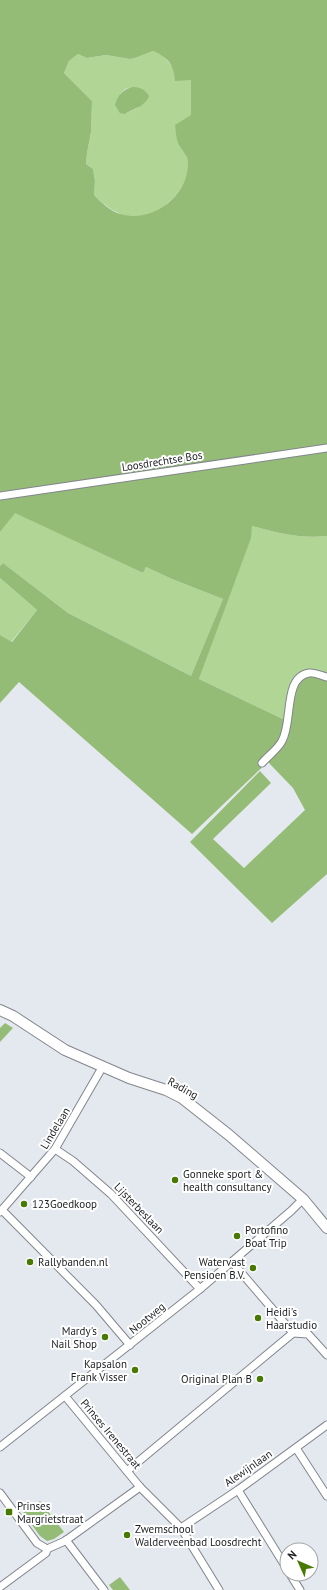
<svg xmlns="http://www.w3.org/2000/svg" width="327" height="1590" font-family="'PT Sans',sans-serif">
	<rect width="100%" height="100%" fill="#e4e9f0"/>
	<g fill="#b0d595" fill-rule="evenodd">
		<path d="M153,51L162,54L174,69L191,80V115L178,142C181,147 187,155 188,161C192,187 158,220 133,217C117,215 105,206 94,195L95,181L93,169L86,164L87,153L91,132L92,101L64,73L69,61L78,54L87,58L106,55L130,59L135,58ZM132,87L139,107L125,114L120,94L125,89Z"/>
		<path d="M14,512L143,573L146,567L172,579L223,599L191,676L68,613L3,563L0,566V532Z"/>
		<path d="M252,526C278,533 301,539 327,536V676L287,721L199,679L250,538Z"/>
		<path d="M0,578L37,610L11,642L0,635Z"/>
	</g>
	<g fill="#95bc76" fill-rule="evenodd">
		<path d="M0,0H327V536C301,539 278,533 252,526L251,538L199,679L287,721L293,689L308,673L327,676V874L272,923L190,842L260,771L271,783L213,839L244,868L305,810L293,788L268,762L273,757L192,834L19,682L0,703V635L12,642L37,610L0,578V566L3,563L68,613L191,676L223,599L172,579L146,567L143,573L15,513L0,532ZM153,51C168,57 174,65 175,81L191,80V115L175,125C176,131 176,138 178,143C181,149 188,156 188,162C189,196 152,224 121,214C111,212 101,202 94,195L95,181L93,169L86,164L87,153L91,132L92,101L64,73L69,61L78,54L87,58L106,55L130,59L135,58Z"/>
		<path d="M132,87C140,87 145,89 149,96C145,107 134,108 125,114L120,113L115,105C118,95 122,90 132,87Z"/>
		<path d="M5,1023L13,1028L0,1042V1028Z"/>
		<path d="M40,1501L64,1532L54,1539L47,1541L40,1536L23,1513Z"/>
		<path d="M120,1577L130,1590H113L109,1585Z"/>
	</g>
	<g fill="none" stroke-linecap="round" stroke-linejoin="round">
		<defs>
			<g id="minor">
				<path d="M0,496L327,448"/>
				<path d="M262,763C268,756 278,749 282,741C293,722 283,677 309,673C314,672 322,676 327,677"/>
				<path d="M55,1149L73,1161L111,1194L200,1289"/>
				<path d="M0,1153L31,1177"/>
				<path d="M2,1210L96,1305L130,1345"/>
				<path d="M0,1212L55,1149L103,1066"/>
				<path d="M232,1262L293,1333L308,1334L327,1355"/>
				<path d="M65,1396L140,1487L181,1528L219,1590"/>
				<path d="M0,1447L200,1289L291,1211L303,1199"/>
				<path d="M296,1448L327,1496"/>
				<path d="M127,1471L293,1333"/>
				<path d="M238,1490L287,1569"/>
				<path d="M0,1493L37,1543L47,1549"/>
				<path d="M181,1528L238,1490L327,1425"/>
				<path d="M66,1540L104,1590"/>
				<path d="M290,1574L300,1590"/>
				<path d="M0,1587L46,1553L47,1549L65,1541L140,1487"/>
			</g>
			<path id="secondary" d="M0,1010L13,1016L65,1050L129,1078L166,1090L182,1098L229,1135L303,1199L327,1228"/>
		</defs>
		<use href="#minor" stroke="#82868c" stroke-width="9"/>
		<use href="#secondary" stroke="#82868c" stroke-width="12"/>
		<use href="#minor" stroke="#fff" stroke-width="7"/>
		<use href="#secondary" stroke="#fff" stroke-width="10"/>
	</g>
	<g fill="#477903" stroke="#fff" stroke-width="1.5">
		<circle cx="175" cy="1180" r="4"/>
		<circle cx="24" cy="1204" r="4"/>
		<circle cx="237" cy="1236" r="4"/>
		<circle cx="30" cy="1262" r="4"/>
		<circle cx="253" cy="1268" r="4"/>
		<circle cx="258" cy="1318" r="4"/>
		<circle cx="105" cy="1337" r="4"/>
		<circle cx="135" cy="1370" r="4"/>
		<circle cx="260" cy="1379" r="4"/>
		<rect x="5" y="1508" width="8" height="8" rx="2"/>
		<circle cx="127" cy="1535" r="4"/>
	</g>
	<g text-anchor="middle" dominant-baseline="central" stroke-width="4" stroke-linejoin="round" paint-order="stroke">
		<g font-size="11" fill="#1c1e21" stroke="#fff">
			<text transform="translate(162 461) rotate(-9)">Loosdrechtse Bos</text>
			<text transform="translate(183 1088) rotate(29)">Rading</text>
			<text transform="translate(55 1128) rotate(-59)">Lindelaan</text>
			<text transform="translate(139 1208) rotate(46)">Lijsterbeslaan</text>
			<text transform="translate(147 1318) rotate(-39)">Nootweg</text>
			<text transform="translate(111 1434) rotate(50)">Prinses Irenestraat</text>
			<text transform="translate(248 1468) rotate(-35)">Alewijnlaan</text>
		</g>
		<g font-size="11" fill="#1c1e21" stroke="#fff" text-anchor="start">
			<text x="183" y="1174">Gonneke sport &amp;<tspan x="183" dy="13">health consultancy</tspan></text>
			<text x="32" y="1204">123Goedkoop</text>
			<text x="245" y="1230">Portofino<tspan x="245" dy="13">Boat Trip</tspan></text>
			<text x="38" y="1262">Rallybanden.nl</text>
			<text x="245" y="1262" text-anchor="end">Watervast<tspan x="245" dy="13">Pensioen B.V.</tspan></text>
			<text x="266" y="1312">Heidi's<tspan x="266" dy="13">Haarstudio</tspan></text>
			<text x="97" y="1331" text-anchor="end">Mardy's<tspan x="97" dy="13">Nail Shop</tspan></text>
			<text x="127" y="1364" text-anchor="end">Kapsalon<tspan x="127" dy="13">Frank Visser</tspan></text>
			<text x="252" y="1379" text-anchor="end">Original Plan B</text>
			<text x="17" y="1506">Prinses<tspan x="17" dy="13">Margrietstraat</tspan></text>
			<text x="135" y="1529">Zwemschool<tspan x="135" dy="13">Walderveenbad Loosdrecht</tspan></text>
		</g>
	</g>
	<g transform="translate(299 1562) rotate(315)"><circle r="19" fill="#ffffff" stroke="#a4a5a6"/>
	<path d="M0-3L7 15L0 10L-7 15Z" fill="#477903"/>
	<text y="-6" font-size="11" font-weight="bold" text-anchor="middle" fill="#1c1e21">N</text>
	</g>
</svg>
